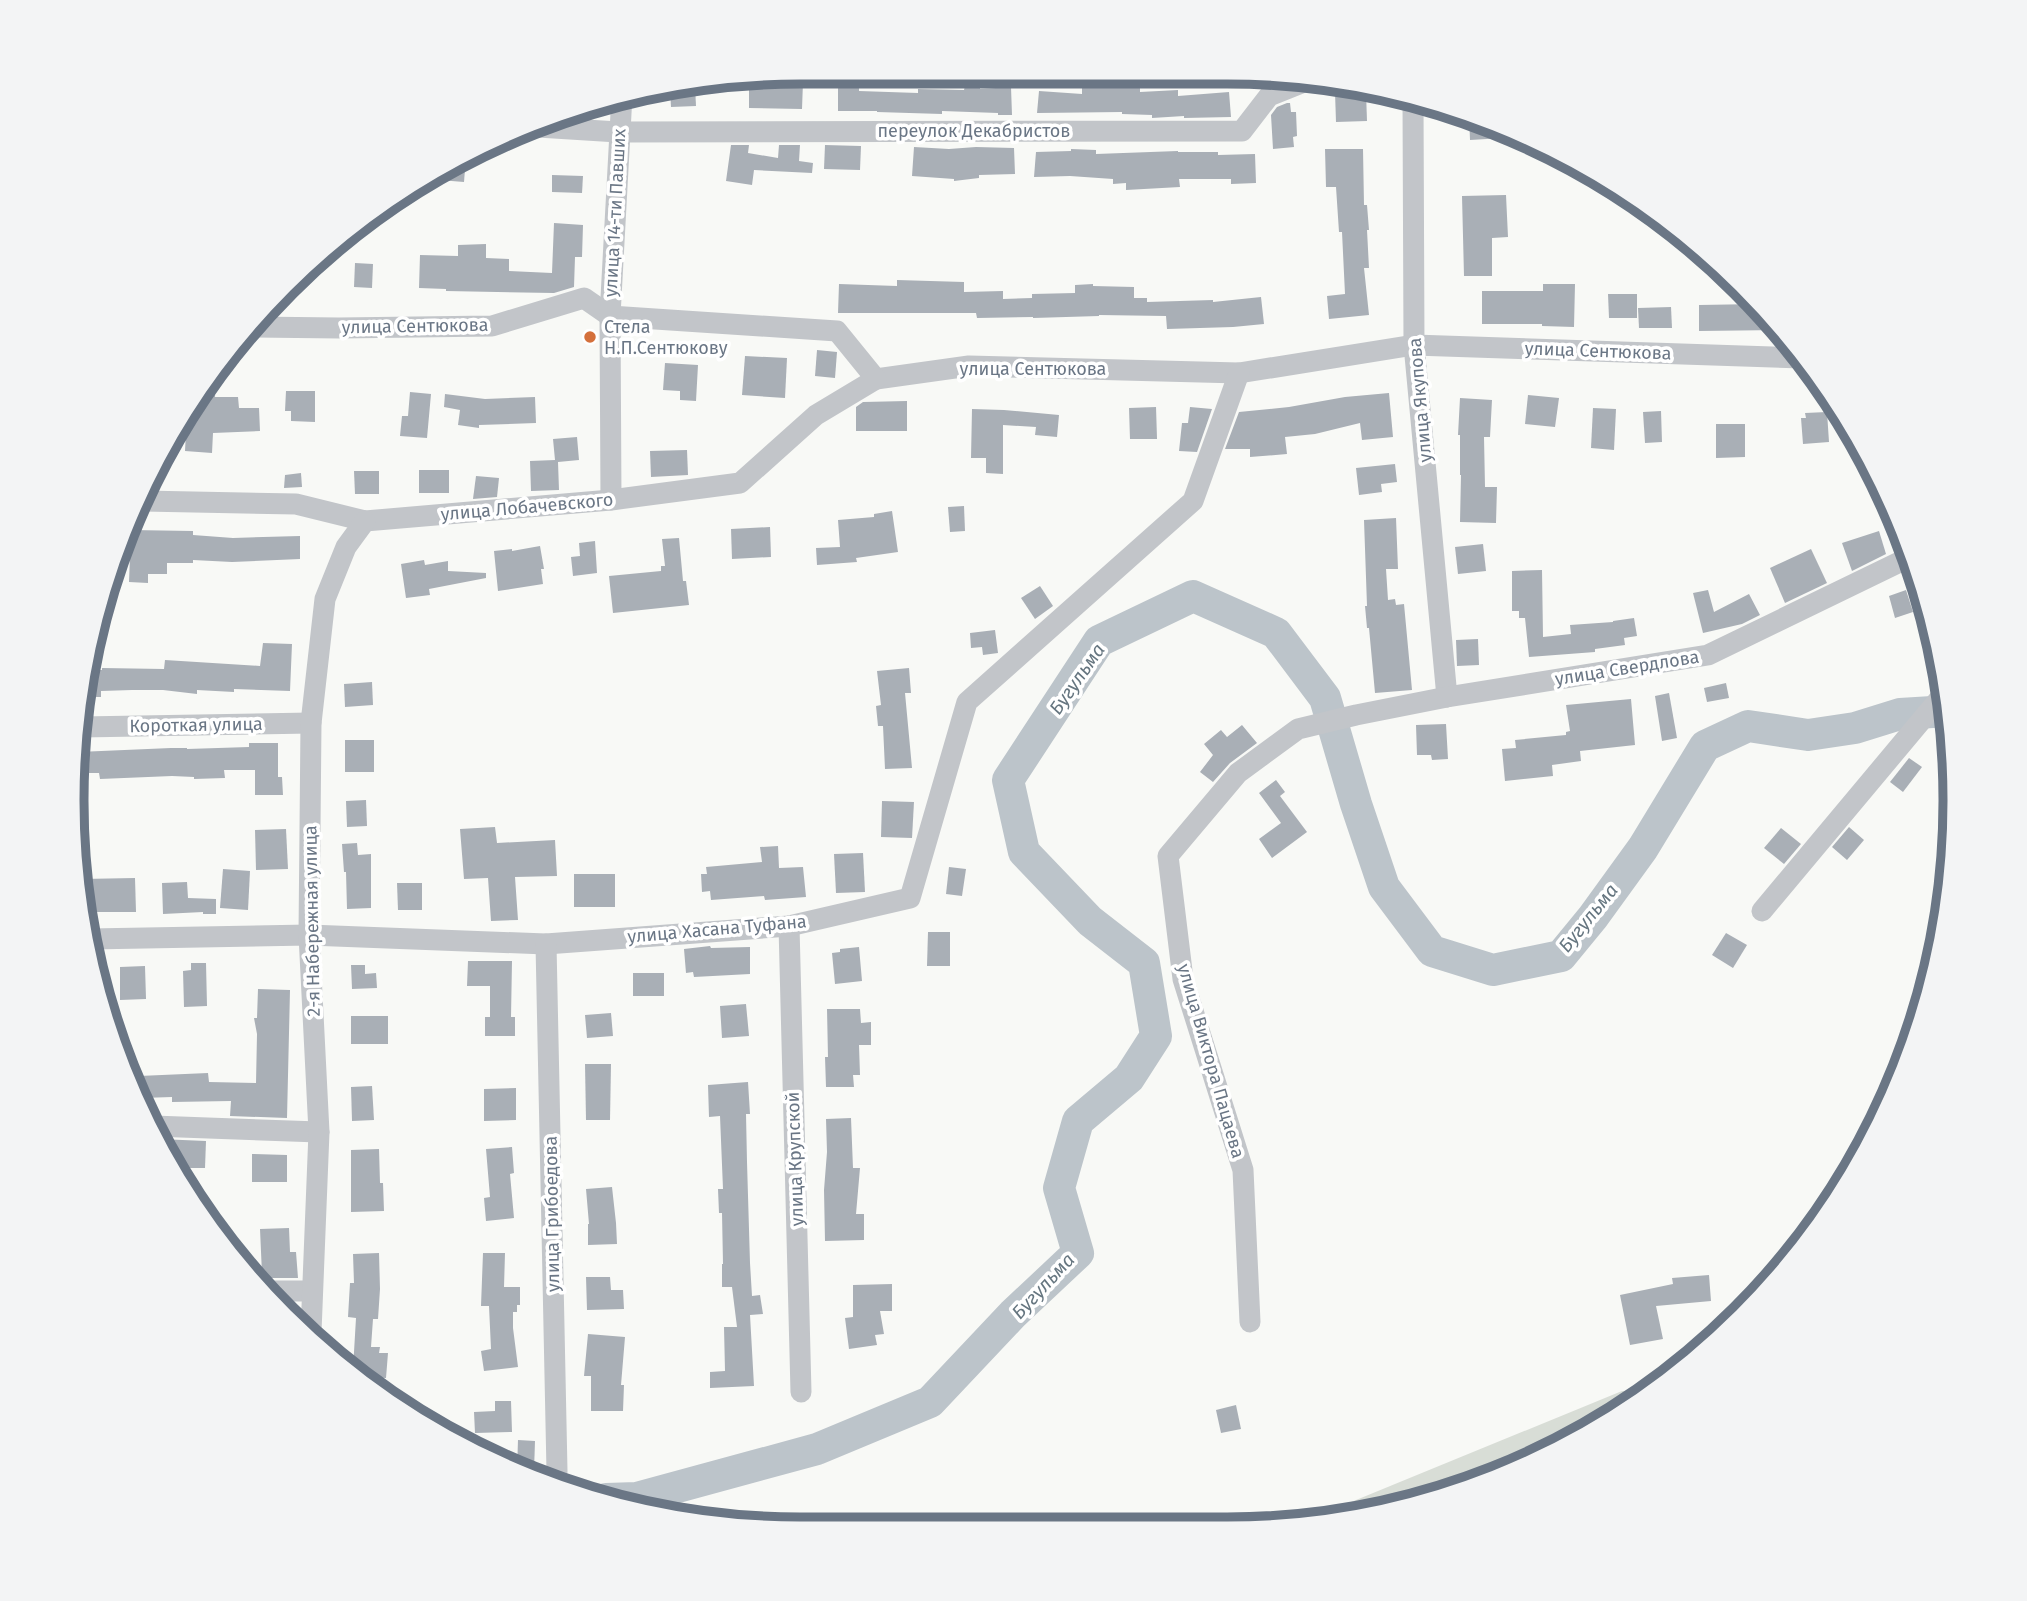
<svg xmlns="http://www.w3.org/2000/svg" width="2027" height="1601" font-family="'Fira Sans',sans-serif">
	<rect width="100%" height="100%" fill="#f8f9f6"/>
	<path fill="#d8ddd6" d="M1649,1390L1591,1431L1460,1491L1300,1523L1622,1391Z"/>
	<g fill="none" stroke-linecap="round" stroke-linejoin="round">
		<path stroke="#bcc4ca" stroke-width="32" d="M606,1499L637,1498L817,1449L930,1402L1013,1314L1078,1253L1059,1188L1078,1121L1129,1078L1156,1036L1144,963L1090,921L1024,852L1008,780L1099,641L1193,596L1276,633L1325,698L1356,804L1384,887L1432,951L1493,970L1561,956L1593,917L1643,848L1705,746L1748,726L1808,735L1855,728L1900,714L1949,711"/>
	</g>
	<g fill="#a9afb6">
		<path d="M775,75V80L803,82L802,109L749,108V79Z"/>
		<path d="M695,86L696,106L671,107L670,89Z"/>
		<path d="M965,86L980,87V89L1011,87L1012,115H998V113L942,111V114L877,112V111H838V87H859V91L918,93V89L964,90Z"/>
		<path d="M1082,86L1140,88V92L1178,90V96L1229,92L1231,117L1184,118V116L1152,118V115L1122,114V112L1037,113L1039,91L1082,94Z"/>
		<path d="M1362,91L1366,92L1367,121L1336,122L1335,92Z"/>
		<path d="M1287,103H1290L1291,112H1296L1297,136L1293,137L1294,147L1273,149L1271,115L1277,107Z"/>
		<path d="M1469,114L1502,129L1521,137L1470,140Z"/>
		<path d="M731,145H749L748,153L778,158L779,145H800L799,161L813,163L812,173L754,170L752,185L726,181Z"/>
		<path d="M825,145L861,146L860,170L824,169Z"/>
		<path d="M914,147L949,149L976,147L1014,148L1015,174L979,175V178L954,181V179L912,176Z"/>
		<path d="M1071,149L1096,150V154L1178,151V152H1218V155L1255,154L1256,183L1231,184V179H1179L1180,187L1126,190V183L1113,184V179L1070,176L1034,177L1036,152L1071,151Z"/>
		<path d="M1325,149H1363L1364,205H1367L1369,230H1367L1369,268H1364L1369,315L1329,319L1327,296L1345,294L1342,232H1339L1336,187H1326Z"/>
		<path d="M466,157L464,182L439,180L440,168Z"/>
		<path d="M552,175L583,176L582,193L552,192Z"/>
		<path d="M1506,195L1508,237L1492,238V276H1464L1462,196Z"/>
		<path d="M554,223L583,225L582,257H575L574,287L554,293L446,291V289L419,288L420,255L458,256V245L486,244V258L509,259V271L552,273Z"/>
		<path d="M355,263L373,264L372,288L354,287Z"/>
		<path d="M897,280L964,282V292L1003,291V299L1032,298V294L1075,293V285L1093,284V286L1134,287V298H1147V302L1213,300V302L1261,297L1264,324L1233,327L1167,329L1166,316L1099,315V316L1033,318V317L977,318L976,313H838L839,284L897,286Z"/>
		<path d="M1543,284H1575L1574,327L1542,326V324H1482V291H1543Z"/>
		<path d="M1608,294H1637V318H1609Z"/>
		<path d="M1757,304L1775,320L1782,330L1699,331V305Z"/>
		<path d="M1671,307L1672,328H1639L1638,308Z"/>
		<path d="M817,350L837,352L835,378L815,376Z"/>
		<path d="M745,356L787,358L785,398L742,395Z"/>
		<path d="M665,363L698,365L696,401L680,400V391L663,390Z"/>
		<path d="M216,376L215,397H238L239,408H259L260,431L213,433L212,453L185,451L187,413Z"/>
		<path d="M286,391H315V422L291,421V411H285Z"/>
		<path d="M410,392L431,394L427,438L400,436L402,416H408Z"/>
		<path d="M1389,393L1393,437L1362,440L1360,423L1315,434L1285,437L1287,454L1250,457V449H1225L1239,412L1289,407L1345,397Z"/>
		<path d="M445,394L485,399L535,397L536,423L479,425V428L458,425L460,410L444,407Z"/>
		<path d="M1528,395L1559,398L1555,427L1525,424Z"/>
		<path d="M1460,398L1492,400L1490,437H1484L1485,487H1497L1496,523L1460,522L1461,475H1460V435H1458Z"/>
		<path d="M907,401V431H856V407L863,402Z"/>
		<path d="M1156,407L1157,439H1130L1129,408Z"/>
		<path d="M1190,407L1212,409L1197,452L1179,451L1182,423H1188Z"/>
		<path d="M1593,408L1616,409L1614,450L1591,448Z"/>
		<path d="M972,409L1004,410L1059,415L1057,437L1035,435L1036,427L1003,425V474L986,473V458H971Z"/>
		<path d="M1661,411L1662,442L1645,443L1643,412Z"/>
		<path d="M1827,412L1829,442L1803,444L1801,418H1806L1805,413Z"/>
		<path d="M1716,424H1745V457L1716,458Z"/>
		<path d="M577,437L579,460L558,462L559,490L531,491L530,461L555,460L553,439Z"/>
		<path d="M687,450L688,475L651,477L650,451Z"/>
		<path d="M1395,464L1397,482L1381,484L1382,492L1359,495L1356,468Z"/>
		<rect x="419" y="470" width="30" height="23"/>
		<path d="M354,471H379V494H355Z"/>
		<path d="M301,473L302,487L284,488L285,475Z"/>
		<path d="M476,476L499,478L497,497L473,499Z"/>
		<path d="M964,506L965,531L950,532L948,507Z"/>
		<path d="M892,511L898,552L856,558L857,562L817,565L816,548L840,547L838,520L874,517V514Z"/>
		<path d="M1396,518L1398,569H1386L1388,600L1395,599L1396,605L1404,604L1412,690L1375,693L1369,628H1367L1365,606H1367L1364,520Z"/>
		<path d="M770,527L771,557L732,559L731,529Z"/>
		<path d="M131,530L193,531V535L233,538L300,536V559L232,562L193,560V563H167V574H148V583L129,582Z"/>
		<path d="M1879,531L1886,554L1852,571L1842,543Z"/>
		<path d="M679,538L683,581H686L689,605L613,613L609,576L661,571V566H665L662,539Z"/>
		<path d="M595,541L597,573L573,576L571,557L580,556L579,543Z"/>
		<path d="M1483,544L1486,571L1458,574L1455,547Z"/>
		<path d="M540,546L544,569H541L543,584L498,591L494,551L512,549V551Z"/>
		<path d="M1811,549L1827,583L1785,603L1770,568Z"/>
		<path d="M424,560L425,565L448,561V571L486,573V578L429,589L430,595L406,598L401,564Z"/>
		<path d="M1542,570L1543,637L1571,634L1570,625L1613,622V621L1634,618L1637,636L1624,638L1625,645L1595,649V652L1529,657L1525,618H1519V611H1512V571Z"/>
		<path d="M1040,586L1053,606L1035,619L1021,598Z"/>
		<path d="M1708,590L1714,612L1749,594L1760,615L1742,624L1703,633L1693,593Z"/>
		<path d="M1906,590L1913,612L1895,618L1889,596Z"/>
		<path d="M995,630L998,653L983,655L982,647L971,648L970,633Z"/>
		<path d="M1478,639L1479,665L1457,666L1456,640Z"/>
		<path d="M263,643L292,644L290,691L234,689V692L197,690V694L163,690H132L101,691V697H85L89,670H102V668L164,669L165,660L260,666Z"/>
		<path d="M909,668L911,693H905L912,768L885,769L883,726H878L876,706L881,705L877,671Z"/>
		<path d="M372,682L373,705L345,707L344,684Z"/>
		<path d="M1726,683L1729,698L1707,702L1704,688Z"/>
		<path d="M1669,693L1677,738L1662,741L1655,696Z"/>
		<path d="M1631,699L1635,745L1580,751L1581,761L1552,765L1553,776L1505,781L1502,749L1516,748L1515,740L1566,735V732L1570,731L1566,705Z"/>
		<path d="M1446,724L1448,759L1432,760L1431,755H1417L1416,725Z"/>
		<path d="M1242,725L1257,743L1230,763L1213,782L1200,772L1213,755L1204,744L1221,730L1227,737Z"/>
		<rect x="345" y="740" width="29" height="32"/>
		<path d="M249,743H278V777H282L283,795H255V770H224L225,778L194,779V777L172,776L100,779L99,773H89V767L76,768L78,752L171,748H187V749L249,747Z"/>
		<path d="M1909,758L1922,767L1903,792L1890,782Z"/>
		<path d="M1276,780L1285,792L1280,796L1307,832L1272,858L1259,839L1281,823L1259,793Z"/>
		<path d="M366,800L367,826L347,827L346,801Z"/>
		<path d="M882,801L914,802L912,838L881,837Z"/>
		<path d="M495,827L497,843L555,840L557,876L515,877L518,920L491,921L488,878L464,879L460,829Z"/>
		<path d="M1849,827L1864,840L1847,860L1832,847Z"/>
		<path d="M1781,828L1801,844L1784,864L1764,848Z"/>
		<path d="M286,829L288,869L256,870L255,830Z"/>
		<path d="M357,843L358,855L371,854V908L347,909L346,872H344L342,844Z"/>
		<path d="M778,846L779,868L803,867L806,897L765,900L764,896L711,900L710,891L702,892L701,874H707L706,867L762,862L760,847Z"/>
		<path d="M863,853L865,892L836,893L834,854Z"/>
		<path d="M949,867L966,869L962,896L946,894Z"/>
		<path d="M223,869L250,871L248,910L220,908Z"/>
		<rect x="574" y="874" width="41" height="33"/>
		<path d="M135,878L136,912H87L82,879Z"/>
		<path d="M187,882L188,898L216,899V914H203V912L163,914L162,883Z"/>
		<path d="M397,883H422V910H398Z"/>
		<path d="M928,932H950V966H927Z"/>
		<path d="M1726,933L1747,945L1733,968L1712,955Z"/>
		<path d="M710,946L711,948L750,947V974L694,977L693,972L686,973L684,949Z"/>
		<path d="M859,947L862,981L835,984L832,953L840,952V949Z"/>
		<path d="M468,961H512L511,1017H515V1036H485V1017H490V986H467Z"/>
		<path d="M191,963H206L207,1006L184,1007L183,971L191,970Z"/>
		<path d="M351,965H365V974L376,973L377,988L352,989Z"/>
		<path d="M145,966L146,999L120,1000V967Z"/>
		<rect x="633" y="973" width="31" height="23"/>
		<path d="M258,989L290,990L287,1118L230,1116L231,1101L172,1102V1097L142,1098L139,1076L208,1073L209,1082L256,1083L257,1034L254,1018H257Z"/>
		<path d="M746,1004L749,1036L722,1038L720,1006Z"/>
		<path d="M827,1009H860L861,1023L871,1022V1045H859L860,1075H853L854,1087H826L825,1057H828Z"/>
		<path d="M611,1013L613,1036L587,1038L585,1015Z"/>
		<rect x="351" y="1016" width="37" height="28"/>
		<path d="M585,1064H611L610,1120H586Z"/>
		<path d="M748,1082L750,1114H746L747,1162L750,1263L752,1296L760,1295L763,1314L750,1315L754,1386L710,1388V1372L725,1371L724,1327H737L732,1287H722V1264H723L722,1213H719L718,1189H723L720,1116L709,1117L708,1085Z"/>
		<path d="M372,1086L374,1120L352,1121L351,1087Z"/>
		<path d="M516,1088V1120L484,1121V1089Z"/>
		<path d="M851,1118L853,1168H860L856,1214H864V1240L825,1241L824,1190L827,1152L826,1119Z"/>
		<path d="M159,1139L206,1141L205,1168H172Z"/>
		<path d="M512,1147L514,1173L510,1174L514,1218L486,1221L484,1198L490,1197L486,1149Z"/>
		<path d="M379,1149L380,1183H383L384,1211L351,1212V1150Z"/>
		<path d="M252,1154L287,1155V1182H252Z"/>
		<path d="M612,1187L616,1223L617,1244L588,1245V1224H589L586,1189Z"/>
		<path d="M289,1228L290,1252H296L298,1278H268V1274H262L260,1229Z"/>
		<path d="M379,1253L380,1289L378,1319H373L371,1347H380L379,1353H388L386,1378L362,1377L353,1369L356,1318L348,1317L350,1283H354L353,1254Z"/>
		<path d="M483,1253H505L504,1287H520V1305H517V1312H513V1328L518,1367L484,1371L481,1351L491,1349L489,1306H481Z"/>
		<path d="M1709,1275L1711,1301L1656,1306L1663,1339L1630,1345L1620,1295L1673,1284L1672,1278Z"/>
		<path d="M586,1277H610L611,1290H623L624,1309L587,1310Z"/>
		<path d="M892,1284V1311H880L884,1334L875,1335L877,1345L849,1349L845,1318L853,1317V1285Z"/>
		<path d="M588,1334L625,1337L621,1385H624L623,1411H591V1376H584Z"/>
		<path d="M495,1401H511L512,1432L475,1433L474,1412L495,1411Z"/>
		<path d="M1236,1405L1241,1429L1221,1433L1216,1410Z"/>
		<path d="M518,1440L535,1441L534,1471L517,1470Z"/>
	</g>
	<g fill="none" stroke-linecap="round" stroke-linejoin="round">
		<g stroke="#c2c5c9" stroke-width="21">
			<path d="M1413,101L1414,345L1447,697"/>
			<path d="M538,127L618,132L1242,131L1269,96L1309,80"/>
			<path d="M253,327L339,328L492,326L584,298L610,316L837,331L876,379L969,366L1239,373L1414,345L1802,358"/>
			<path d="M611,500L610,316L622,95"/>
			<path d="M143,501L296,504L365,521L611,500L740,483L816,415L876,379"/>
			<path d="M81,727L311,723"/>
			<path d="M1762,911L1946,691"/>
			<path d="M789,926L801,1392"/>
			<path d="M90,939L309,935L546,944L789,926L910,898L967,702L1193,501L1239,373"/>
			<path d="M546,944L557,1471L556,1484"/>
			<path d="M153,1126L319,1132"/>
			<path d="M264,1291H312"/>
			<path d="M1250,1322L1243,1170L1183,979L1168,856L1238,773L1298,729L1356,715L1447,697L1708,655L1912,556"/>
			<path d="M311,1332L319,1132L309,935L311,723L325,599L346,547L365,521"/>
		</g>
	</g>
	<circle fill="#d4703b" stroke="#fff" stroke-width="2.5" cx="590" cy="337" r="7"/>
	<g text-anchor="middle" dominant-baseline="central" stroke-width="7" stroke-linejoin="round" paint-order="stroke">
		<g font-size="18" fill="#6a7685" stroke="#fff">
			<text x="974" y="131">переулок Декабристов</text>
			<text transform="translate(615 213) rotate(-87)">улица 14-ти Павших</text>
			<text transform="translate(415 326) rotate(-1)">улица Сентюкова</text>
			<text transform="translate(1598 351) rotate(2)">улица Сентюкова</text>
			<text x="1033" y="369">улица Сентюкова</text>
			<text transform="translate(1420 400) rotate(-95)">улица Якупова</text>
			<text transform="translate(527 507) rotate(-5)">улица Лобачевского</text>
			<text transform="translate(1627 668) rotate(-9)">улица Свердлова</text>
			<text transform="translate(196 725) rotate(-1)">Короткая улица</text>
			<text transform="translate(312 921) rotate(-91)">2-я Набережная улица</text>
			<text transform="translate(717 929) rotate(-5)">улица Хасана Туфана</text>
			<text transform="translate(1211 1061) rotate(74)">улица Виктора Пацаева</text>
			<text transform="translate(795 1159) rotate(-92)">улица Крупской</text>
			<text transform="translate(552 1214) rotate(-91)">улица Грибоедова</text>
		</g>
		<g font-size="18" fill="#6a7685" stroke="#fff" text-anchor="start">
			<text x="604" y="327">Стела<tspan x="604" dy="21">Н.П.Сентюкову</tspan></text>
		</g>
		<g font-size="19" font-style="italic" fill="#667680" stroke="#fff">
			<text transform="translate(1077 679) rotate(-55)">Бугульма</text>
			<text transform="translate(1588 918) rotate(-51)">Бугульма</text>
			<text transform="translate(1043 1286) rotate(-47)">Бугульма</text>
		</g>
	</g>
	<path d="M0 0H2027V1601H0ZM800 84H1227A716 716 0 0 1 1943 800V801A716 716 0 0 1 1227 1517H800A716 716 0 0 1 84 801V800A716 716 0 0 1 800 84Z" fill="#f3f4f5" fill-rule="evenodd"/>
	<path fill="none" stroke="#6a7685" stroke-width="9" d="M800 84H1227A716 716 0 0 1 1943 800V801A716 716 0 0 1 1227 1517H800A716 716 0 0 1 84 801V800A716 716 0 0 1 800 84Z"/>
</svg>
